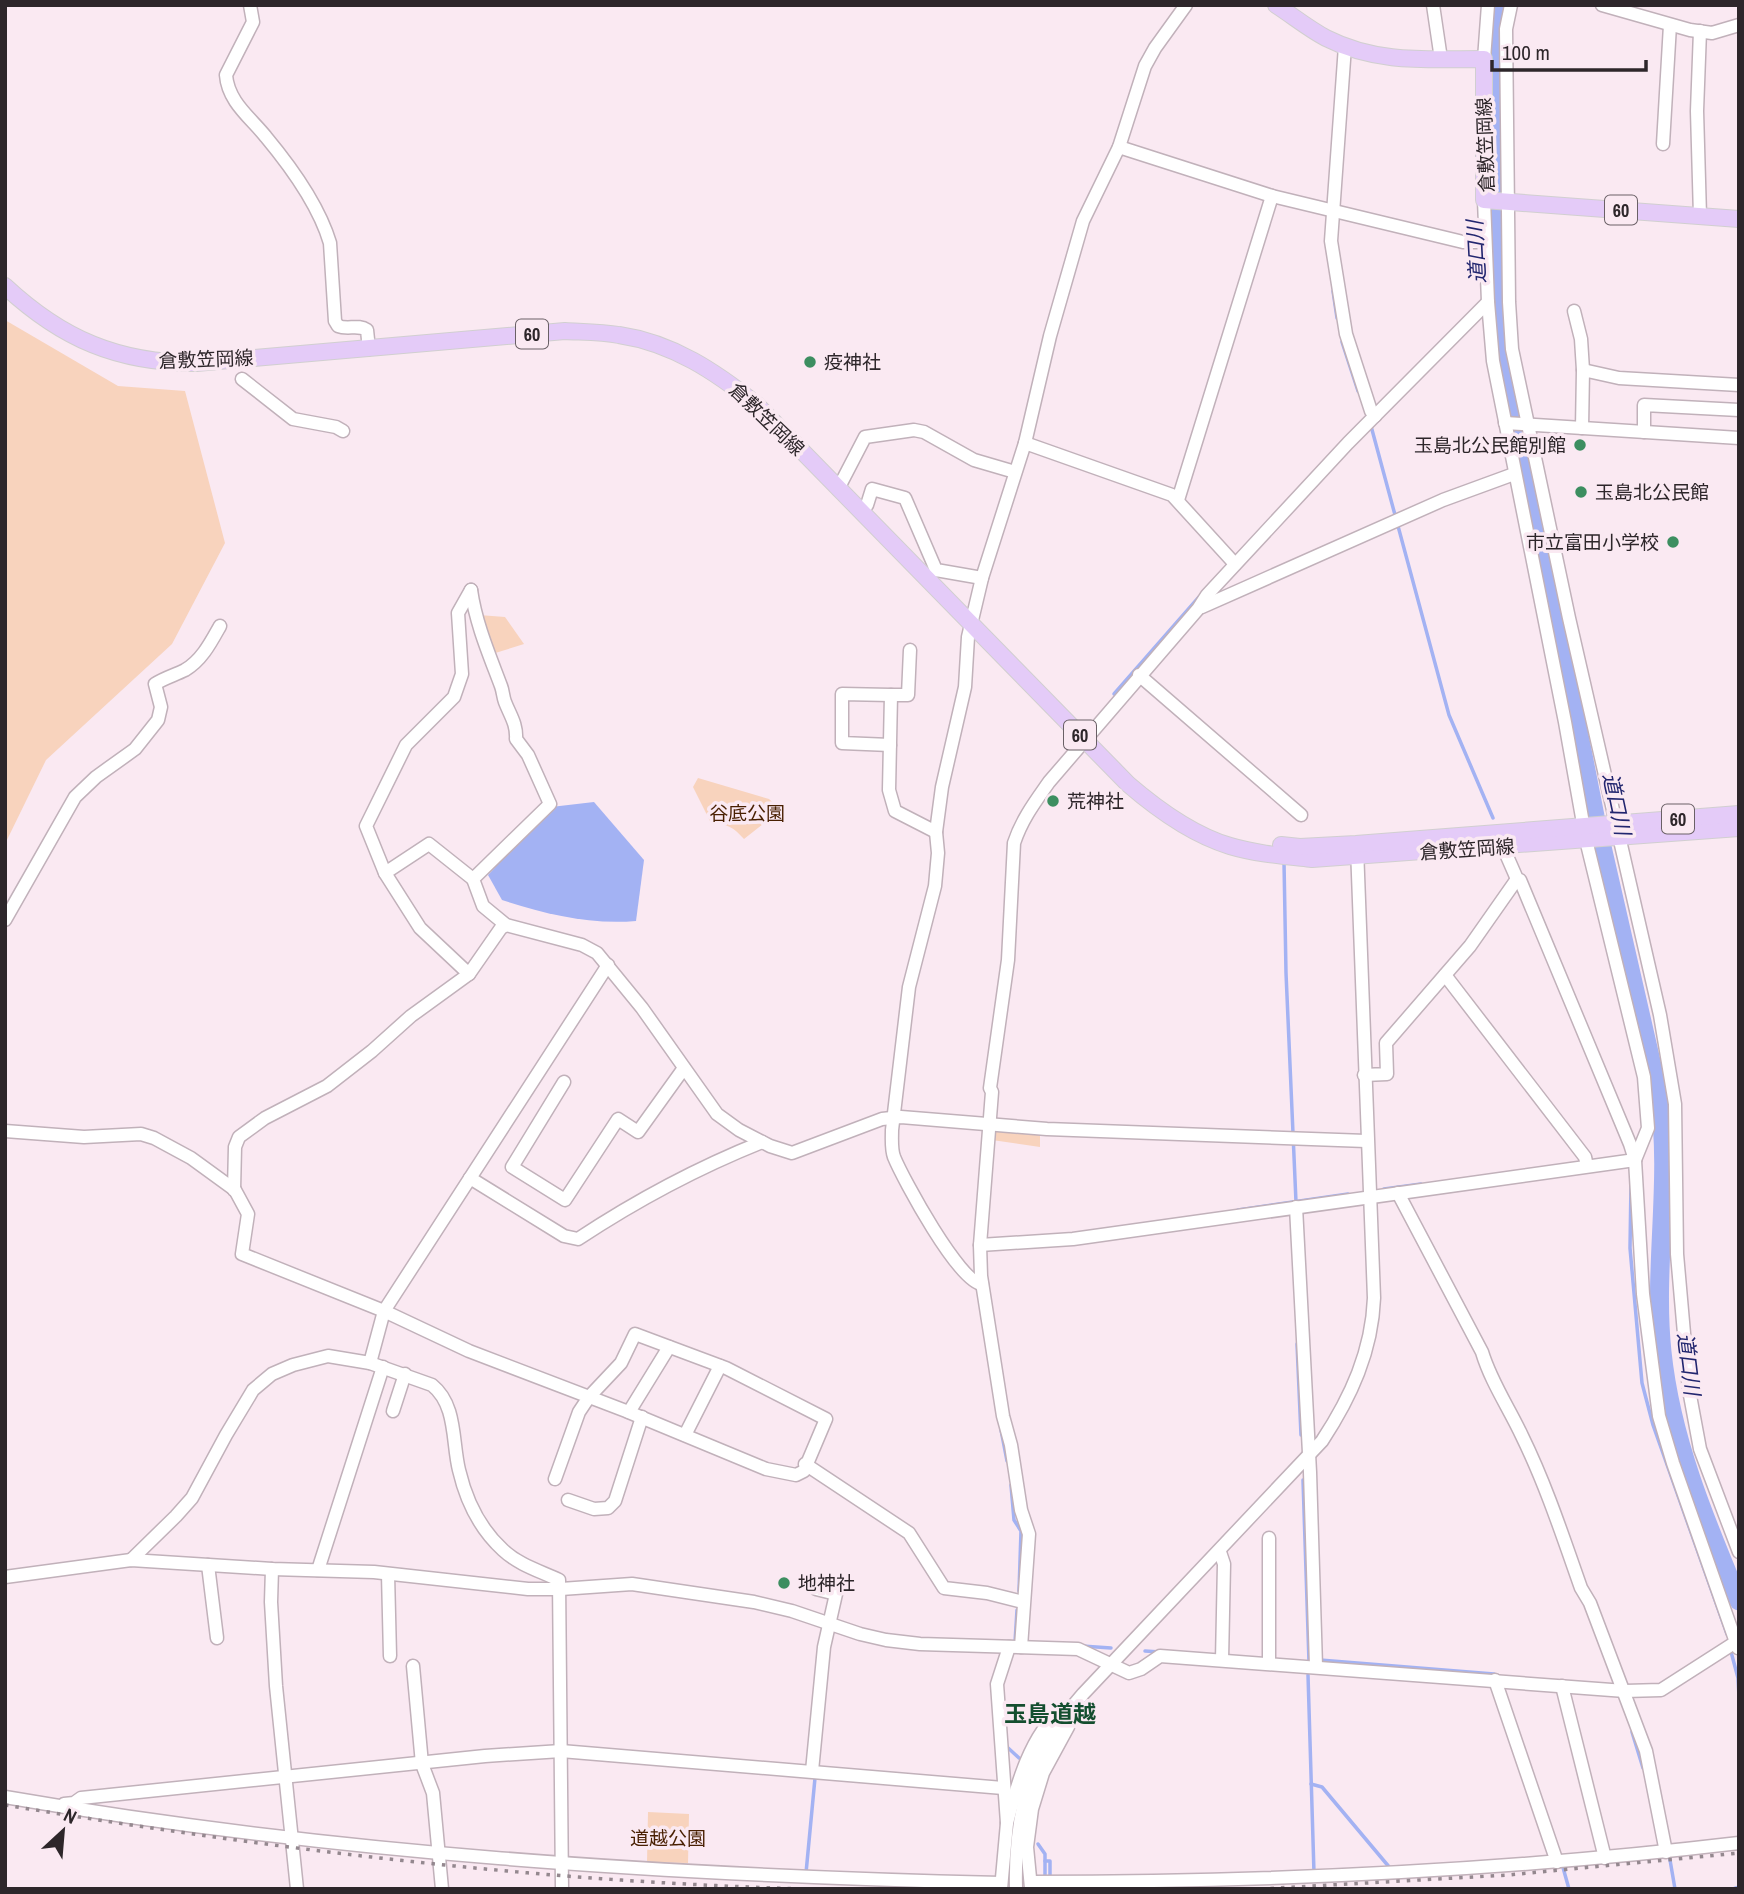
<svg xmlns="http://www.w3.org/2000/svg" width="1744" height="1894" font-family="'Archivo Narrow','Noto Sans JP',sans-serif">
	<rect width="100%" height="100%" fill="#fae9f2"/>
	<g fill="#f8d3bd">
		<path d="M5,320L118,386L185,391L225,543L172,644L46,760L5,844Z"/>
		<path d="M479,615L505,617L524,644L492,654Z"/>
		<path d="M698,778L769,799L781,810L744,839C734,828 727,823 711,823L693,787Z"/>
		<path d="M995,1132L1040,1133V1147L992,1140Z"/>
		<path d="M648,1812L689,1814L688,1863L647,1862Z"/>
	</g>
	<path fill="#a3b2f3" d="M594,802L644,860L636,921C590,925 545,914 502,900L488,875L551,807Z"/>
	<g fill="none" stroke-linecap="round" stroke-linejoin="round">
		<g stroke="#a3b2f3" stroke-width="3.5">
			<path d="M1333,291L1337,318"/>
			<path d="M1342,342L1358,391"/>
			<path d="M1371,426L1449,715L1493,818"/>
			<path d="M1114,694L1199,597"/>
			<path d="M1284,862L1286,973L1296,1202"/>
			<path d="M1631,1183L1630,1248L1642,1383L1653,1425L1727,1634"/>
			<path d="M1384,1189L1421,1184"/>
			<path d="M1238,1210L1348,1194"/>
			<path d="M1297,1344L1301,1435"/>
			<path d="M1001,1430L1007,1461"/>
			<path d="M1303,1480L1309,1662"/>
			<path d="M1011,1485L1014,1520L1021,1531L1019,1591"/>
			<path d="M1015,1642L1017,1610"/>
			<path d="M1082,1646L1111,1648"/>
			<path d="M1730,1648L1738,1678L1739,1697"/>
			<path d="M1145,1651L1160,1652"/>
			<path d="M1320,1660L1494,1674L1495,1676"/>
			<path d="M1308,1675L1314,1873"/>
			<path d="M1632,1732L1643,1768"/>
			<path d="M1006,1746L1019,1758"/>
			<path d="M1311,1784L1322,1787L1390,1868"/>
			<path d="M1038,1844L1045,1854V1876"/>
			<path d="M1669,1854L1675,1889"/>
			<path d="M1045,1861H1050V1877L1053,1878"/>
			<path d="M1562,1864L1569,1889"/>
			<path d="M806,1873L815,1778"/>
			<path d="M1733,1889L1739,1887"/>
		</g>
		<path stroke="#a3b2f3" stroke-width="19" d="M1501,5L1497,216L1508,395L1524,455L1595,816L1659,1096C1672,1179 1653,1267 1662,1352C1671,1439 1705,1520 1739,1601"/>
		<defs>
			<g id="minor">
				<path d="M250,5L253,22L226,75C228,102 251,118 266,137C291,167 319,206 330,243L335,321L338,326C348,330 358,324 367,330L369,349"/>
				<path d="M1433,5L1441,59"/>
				<path d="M1511,5L1506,29L1509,302L1512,349L1569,618L1660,1015L1675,1104L1677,1254L1689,1390L1700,1449L1739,1552"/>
				<path d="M1602,5L1690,30L1712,33L1739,25"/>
				<path d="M1345,46L1331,241L1346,334L1371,411L1375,416"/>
				<path d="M1484,59L1488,5"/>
				<path d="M1663,144L1670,25"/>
				<path d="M1119,147L1272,196L1463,242H1485"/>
				<path d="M1484,200L1488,302L1493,361L1565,722L1586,840L1644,1077L1648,1128L1635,1160"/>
				<path d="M1700,216L1697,111L1700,31"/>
				<path d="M1574,311L1581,339L1583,370"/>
				<path d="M242,379L293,419L336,427L343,431"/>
				<path d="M1505,423L1739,438"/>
				<path d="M1582,428L1583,370L1619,378L1739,385"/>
				<path d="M1644,432V405L1739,410"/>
				<path d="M1025,443L1172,495L1235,564"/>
				<path d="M838,489L865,437L914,430L924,432L974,460L1015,472"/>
				<path d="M1178,500L1272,196"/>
				<path d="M867,505L872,489L905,498L936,570L982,578"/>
				<path d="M471,590C476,624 489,654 501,686C503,691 503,697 505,702C510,715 517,724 516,739L528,755L550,804L473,879L483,906L506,925L582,945L597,953L642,1008L717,1114L739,1130L770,1146L792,1153L882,1119L901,1117L1047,1129L1366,1141"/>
				<path d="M1202,607L1443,500L1514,474"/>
				<path d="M910,650L908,695H891L889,790L895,811L936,832"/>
				<path d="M1139,675L1301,815"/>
				<path d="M890,745L842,743V694L891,695"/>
				<path d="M1503,847L1517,879L1520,880L1630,1144L1635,1160L1643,1294L1659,1416L1673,1463L1738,1648"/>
				<path d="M385,873L429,844L473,879"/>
				<path d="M5,920L75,797L96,777L135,749L158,720L161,707L155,684C164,678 175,675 185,670C202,660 211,642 220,626"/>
				<path d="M469,974L420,928L385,873L366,826L406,745L454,697L462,674L458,613L471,590"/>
				<path d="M1445,975L1585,1157L1587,1166"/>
				<path d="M1364,1075L1387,1074L1386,1043L1470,946L1517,879"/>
				<path d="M564,1082L512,1167L565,1200L618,1119L638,1132L684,1068"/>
				<path d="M5,1131L84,1137L141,1134L154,1138L191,1158L235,1190L248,1214L242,1254L384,1311L469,1351L626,1411L766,1469L796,1475L804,1471L826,1419L726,1368L635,1334L621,1363L589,1397L579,1412L555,1479"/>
				<path d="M470,1178L564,1236L578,1239C637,1200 697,1168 762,1142"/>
				<path d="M234,1190L235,1147L239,1137L265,1118L327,1086L372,1051L411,1016L469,974L501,928L506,925"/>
				<path d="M1398,1193L1482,1352C1491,1382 1509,1408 1522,1436C1546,1485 1563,1537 1581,1588L1590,1603L1646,1751L1666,1852"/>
				<path d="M1296,1207L1310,1472L1316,1666"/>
				<path d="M980,1245L1073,1239L1635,1160"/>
				<path d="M982,1284C960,1284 903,1179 894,1157C891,1149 892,1139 892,1130L909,987L935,886L938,853L936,832L942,787L965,687L968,637L982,578L1025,443L1050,336L1083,221L1119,147L1145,66L1155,48L1186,5"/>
				<path d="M370,1363L384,1311L608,965"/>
				<path d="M393,1411L405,1374"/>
				<path d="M629,1412L669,1347"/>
				<path d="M685,1435L720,1366"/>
				<path d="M805,1464L909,1533L944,1588L987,1593L1023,1602"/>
				<path d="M568,1500L594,1509L608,1508L615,1501L642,1417"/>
				<path d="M1220,1552L1224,1564L1222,1660"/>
				<path d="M131,1560L176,1516L192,1498L226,1435L253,1390L272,1374L293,1365L328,1356L370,1363L432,1385C457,1405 452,1442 459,1470C466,1500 480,1529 503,1550C519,1565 540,1571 559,1580L562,1889"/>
				<path d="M208,1565L217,1638"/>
				<path d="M272,1569L271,1602L276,1686L297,1889"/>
				<path d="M318,1570L383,1367"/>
				<path d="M388,1574L390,1656"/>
				<path d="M5,1577L131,1560L272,1569L374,1572L528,1589H561L632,1584L754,1602L792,1611L860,1634L886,1640L920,1644L1078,1649L1129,1673L1141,1669L1160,1656L1625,1691L1661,1690L1739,1640"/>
				<path d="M1021,1647L1029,1534L1021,1510L1011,1445L1003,1416L981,1276L980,1245L992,1092L990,1088L1008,960L1014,843C1022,819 1035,802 1049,782L1198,609L1207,595L1348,443L1488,302"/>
				<path d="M1269,1663V1538"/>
				<path d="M413,1666L422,1764L433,1793L442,1889"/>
				<path d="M1495,1680L1557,1862"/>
				<path d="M1562,1686L1605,1858"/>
				<path d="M812,1771L824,1647L836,1594L816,1589"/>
				<path d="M5,1797C334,1854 668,1875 1001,1883"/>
				<path d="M64,1804L74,1803L81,1798L485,1756L561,1751L1003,1788"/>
				<path d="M1007,1823C1016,1788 1031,1733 1061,1711"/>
				<path d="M1031,1882C1268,1882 1503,1871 1739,1843"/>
				<path d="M1031,1888L1027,1847L1032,1809L1043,1773L1068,1727L1073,1710"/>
				<path d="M1001,1889L1007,1823L997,1684L1009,1647"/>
				<path d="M1016,1889C1014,1811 1031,1753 1083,1694L1322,1441C1351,1397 1372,1351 1374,1298L1357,848"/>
			</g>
			<g id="major">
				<path d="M1276,5C1293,16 1309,29 1326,38C1377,64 1428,59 1484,59V200L1739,219"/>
				<path d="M5,286C62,339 118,363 196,363L565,331C583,332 602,332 619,335C673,343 716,372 757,405L1128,784C1157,809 1193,835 1230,846C1257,854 1284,856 1312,859L1739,828"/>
				<path d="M1281,845L1300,847L1356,844L1739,814"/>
			</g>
		</defs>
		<use href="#minor" stroke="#c1b1ba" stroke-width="15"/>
		<use href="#major" stroke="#d1cfd0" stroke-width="18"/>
		<use href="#minor" stroke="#fff" stroke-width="12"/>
		<use href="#major" stroke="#e4cbf8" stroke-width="16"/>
		<g stroke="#94888f" stroke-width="3.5" stroke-dasharray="3.5 7" stroke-linecap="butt">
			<path d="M5,1805C271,1849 540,1882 809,1889"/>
			<path d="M1260,1889L1508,1875L1739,1853"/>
		</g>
	</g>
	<g fill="#3c8e60" stroke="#fae9f2" stroke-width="2.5">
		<circle cx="810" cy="362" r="7"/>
		<circle cx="1580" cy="445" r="7"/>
		<circle cx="1581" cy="492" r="7"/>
		<circle cx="1673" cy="542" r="7"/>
		<circle cx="1053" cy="801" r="7"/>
		<circle cx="784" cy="1583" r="7"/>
	</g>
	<g text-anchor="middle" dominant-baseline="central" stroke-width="7" stroke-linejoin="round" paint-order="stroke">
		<g fill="#fae9f2" stroke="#6a6066" stroke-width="2">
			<rect x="1605" y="195.5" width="32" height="29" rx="5"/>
			<rect x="516" y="319.5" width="32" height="29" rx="5"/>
			<rect x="1064" y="720.5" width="32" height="29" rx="5"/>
			<rect x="1662" y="804.5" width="32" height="29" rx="5"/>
		</g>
		<g font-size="18" font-weight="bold" fill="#2d262a">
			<text x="1621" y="210">60</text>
			<text x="532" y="334">60</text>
			<text x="1080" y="735">60</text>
			<text x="1678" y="819">60</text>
		</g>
		<g font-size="19" fill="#2d262a" stroke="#fae9f2">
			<text transform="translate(1485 145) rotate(-92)">倉敷笠岡線</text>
			<text transform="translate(206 359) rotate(-2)">倉敷笠岡線</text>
			<text transform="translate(767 419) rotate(44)">倉敷笠岡線</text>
			<text transform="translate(1467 849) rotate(-4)">倉敷笠岡線</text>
		</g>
		<g font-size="19" fill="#2d262a" stroke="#fae9f2" text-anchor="start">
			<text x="824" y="362">疫神社</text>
			<text x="1566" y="445" text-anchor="end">玉島北公民館別館</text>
			<text x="1595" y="492">玉島北公民館</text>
			<text x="1659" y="542" text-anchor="end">市立富田小学校</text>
			<text x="1067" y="801">荒神社</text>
			<text x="798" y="1583">地神社</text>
		</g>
		<g font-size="19" fill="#481f01" stroke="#fae9f2">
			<text x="747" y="813">谷底公園</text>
			<text x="668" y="1838">道越公園</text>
		</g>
		<g font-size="21" font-style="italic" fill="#22266f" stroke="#fae9f2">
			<text transform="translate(1476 252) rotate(-93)">道口川</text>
			<text transform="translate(1617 804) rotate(78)">道口川</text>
			<text transform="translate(1689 1364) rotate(83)">道口川</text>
		</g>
		<g font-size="23" font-weight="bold" fill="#144e2f" stroke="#fae9f2">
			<text x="1050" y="1713">玉島道越</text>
		</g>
	</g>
	<rect width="1744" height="1894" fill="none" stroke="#2d262a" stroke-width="14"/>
	<g transform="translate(63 1831) rotate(26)" stroke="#fae9f2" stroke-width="5" paint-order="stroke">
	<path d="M0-5L12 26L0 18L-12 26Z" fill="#2d262a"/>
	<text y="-10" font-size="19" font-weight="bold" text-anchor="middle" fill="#2d262a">N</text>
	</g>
	<path d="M1492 60v10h154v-10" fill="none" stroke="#2d262a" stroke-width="3.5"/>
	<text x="1502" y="60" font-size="21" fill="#2d262a" stroke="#fae9f2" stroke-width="5" paint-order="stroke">100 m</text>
</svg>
